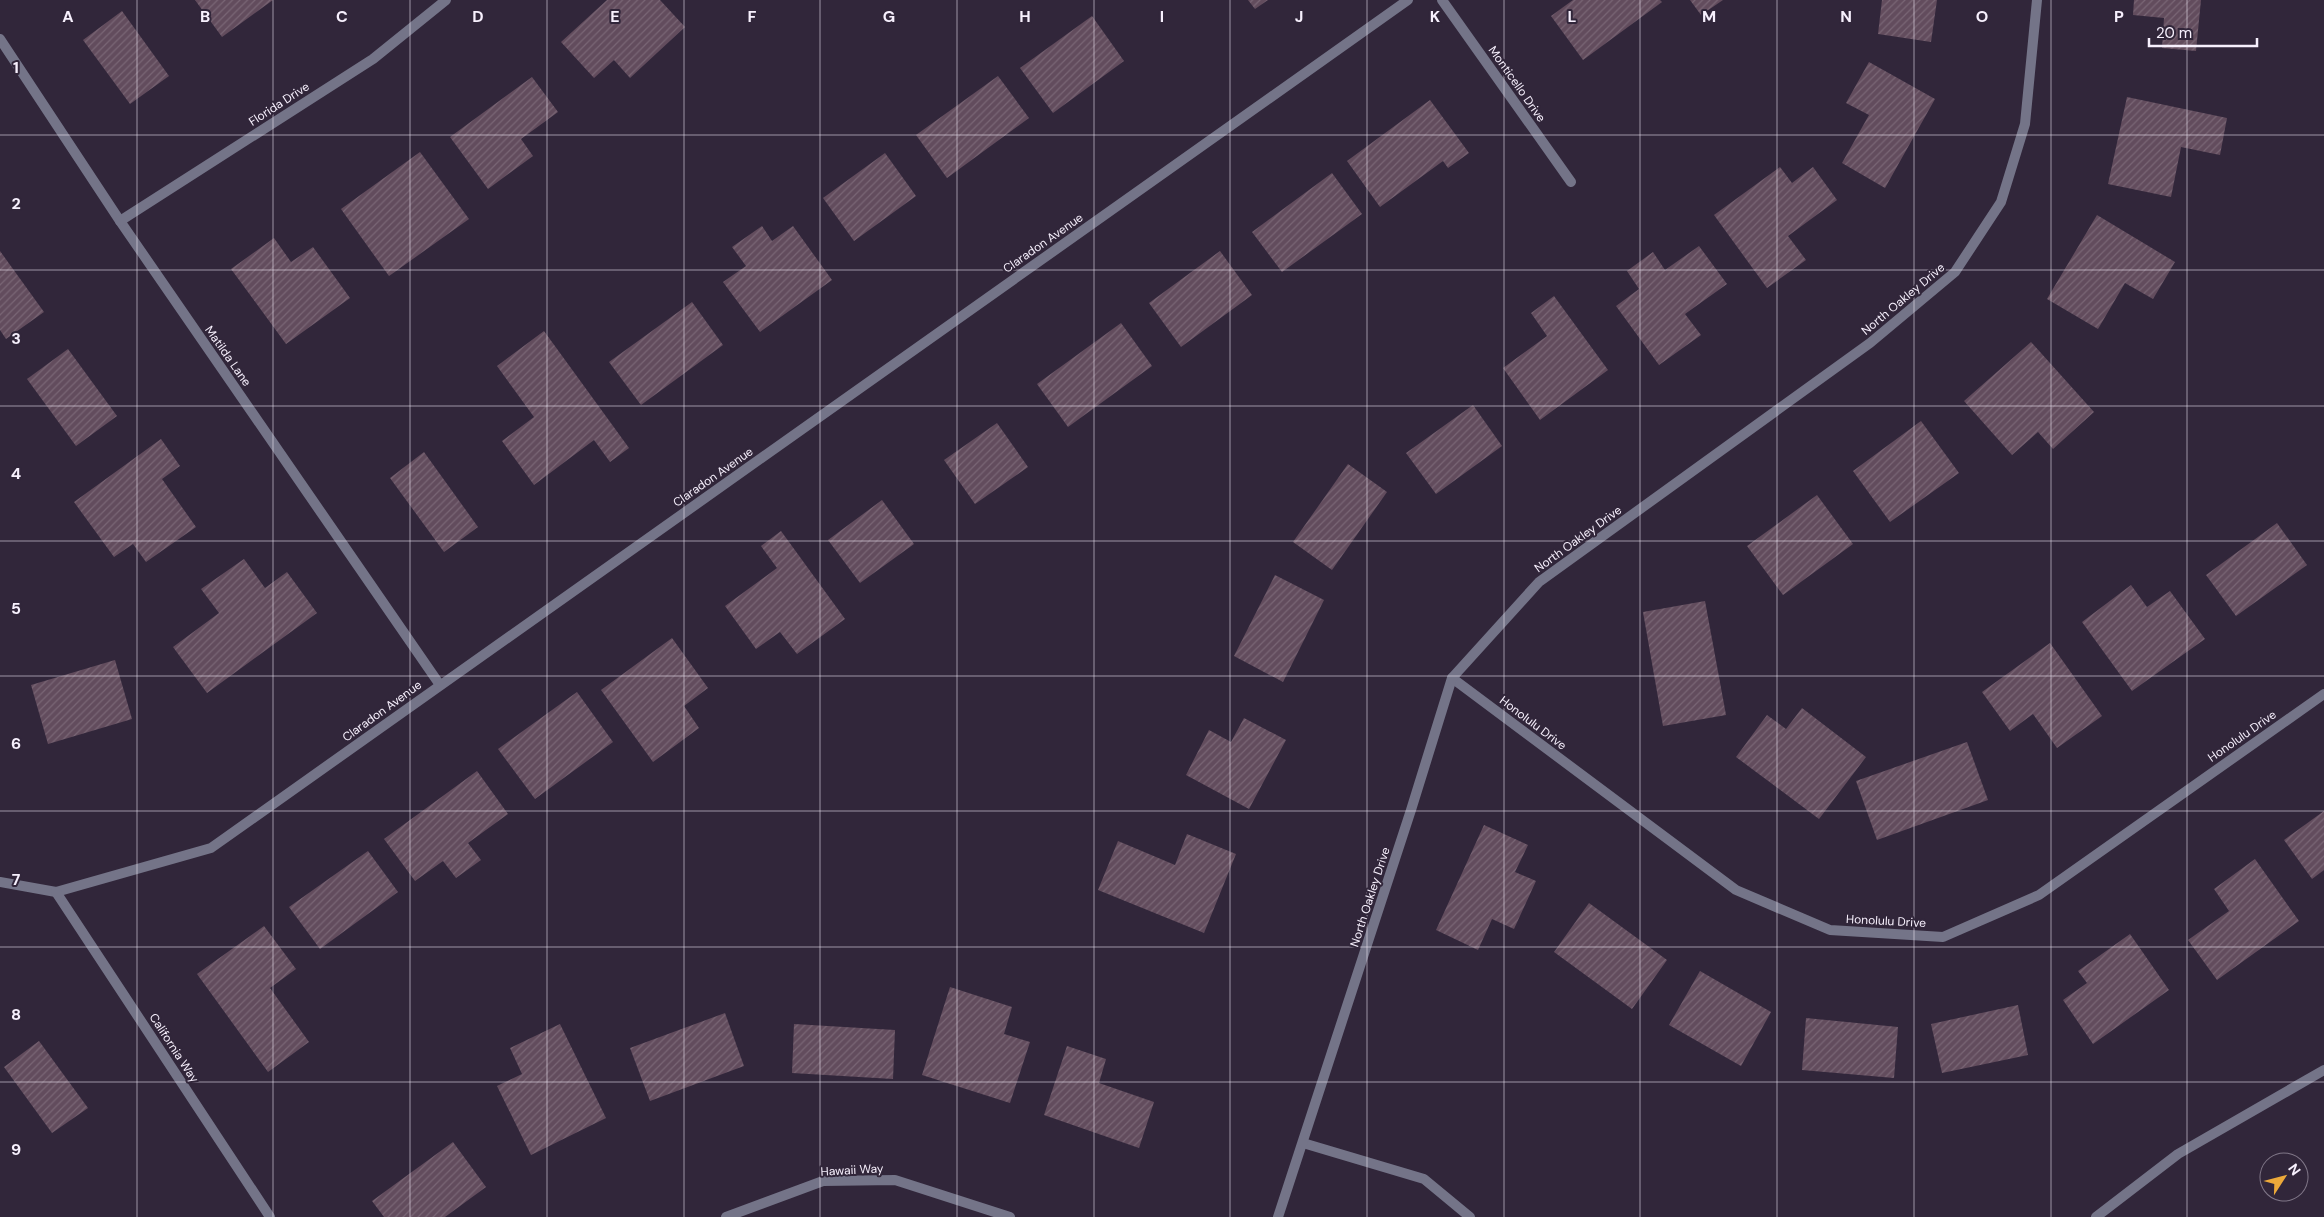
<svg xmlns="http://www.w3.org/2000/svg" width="2324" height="1217" font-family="'DM Sans',sans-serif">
	<defs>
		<pattern id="building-hatch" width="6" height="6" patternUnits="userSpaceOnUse" patternTransform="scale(1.25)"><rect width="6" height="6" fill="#624c5d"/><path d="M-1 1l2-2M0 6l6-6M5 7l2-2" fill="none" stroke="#796675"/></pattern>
	</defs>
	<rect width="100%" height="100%" fill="#31263a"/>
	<g fill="url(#building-hatch)">
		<path d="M195,0H273L222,37Z"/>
		<path d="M607,0H660L685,27L630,78L614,60L594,78L561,42Z"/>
		<path d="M1248,0H1268L1255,9Z"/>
		<path d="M1573,0H1660L1662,2L1583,60L1551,16Z"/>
		<path d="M1690,0H1723L1701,15Z"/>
		<path d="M1882,0H1937L1931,42L1878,34Z"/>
		<path d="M2134,0H2201L2196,51L2162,48L2164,18L2133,15Z"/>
		<path d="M122,11L169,76L130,104L83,40Z"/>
		<path d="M1092,16L1124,61L1053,113L1020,68Z"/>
		<path d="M1869,62L1935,99L1885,188L1842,163L1869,115L1846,103Z"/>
		<path d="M998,76L1029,118L947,178L916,135Z"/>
		<path d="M532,77L558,112L521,139L533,156L488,189L450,137Z"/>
		<path d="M2127,97L2227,118L2220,155L2181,147L2171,197L2108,184Z"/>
		<path d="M1430,100L1469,153L1448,168L1443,161L1380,207L1347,161Z"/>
		<path d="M420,152L469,219L389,276L341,209Z"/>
		<path d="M885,153L916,196L854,241L823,198Z"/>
		<path d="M1780,167L1792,183L1813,167L1837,200L1788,236L1806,260L1767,288L1714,215Z"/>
		<path d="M1332,173L1362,214L1282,272L1252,232Z"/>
		<path d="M2097,215L2175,262L2153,299L2125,283L2098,329L2047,299Z"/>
		<path d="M762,226L772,241L793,226L832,280L760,332L723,282L746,266L732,247Z"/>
		<path d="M274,238L291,262L313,247L350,298L286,344L231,269Z"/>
		<path d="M1699,246L1727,284L1685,314L1701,335L1659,365L1616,306L1639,289L1627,271L1653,252L1665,270Z"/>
		<path d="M0,251L44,312L6,339L0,330Z"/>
		<path d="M1220,251L1252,295L1181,347L1149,303Z"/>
		<path d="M1554,296L1608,370L1540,420L1503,368L1547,336L1531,313Z"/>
		<path d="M692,302L723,345L641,405L609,362Z"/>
		<path d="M1121,323L1152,366L1068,427L1037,384Z"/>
		<path d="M544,331L629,448L610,462L594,440L534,485L502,441L534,417L497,366Z"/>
		<path d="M2031,342L2094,412L2053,449L2038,432L2012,455L1964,401Z"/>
		<path d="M68,349L117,416L76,446L27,379Z"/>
		<path d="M1473,405L1502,446L1436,494L1406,453Z"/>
		<path d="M1921,421L1959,473L1890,522L1853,471Z"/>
		<path d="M997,423L1028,467L975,504L944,460Z"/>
		<path d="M161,439L180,466L162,479L196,527L146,562L133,544L114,557L74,502Z"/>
		<path d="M424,452L478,527L444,552L390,478Z"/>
		<path d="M1348,464L1387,492L1332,570L1293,542Z"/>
		<path d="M1817,495L1853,544L1783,595L1747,546Z"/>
		<path d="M882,500L914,544L860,583L828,540Z"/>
		<path d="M2277,523L2307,565L2236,616L2206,575Z"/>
		<path d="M781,531L845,619L797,654L780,632L756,649L725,606L777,568L761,546Z"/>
		<path d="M244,559L265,588L287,572L317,613L207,693L173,647L219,613L201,589Z"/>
		<path d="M1275,575L1324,600L1283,682L1234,656Z"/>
		<path d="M2131,585L2147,607L2170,591L2205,639L2132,691L2082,622Z"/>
		<path d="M1705,601L1726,715L1663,726L1643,612Z"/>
		<path d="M672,638L708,688L684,706L699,728L653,762L601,690Z"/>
		<path d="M2050,643L2102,716L2057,748L2033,714L2010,731L1982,692Z"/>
		<path d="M115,660L132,719L48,744L31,685Z"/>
		<path d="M577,692L613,742L535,799L498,749Z"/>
		<path d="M1802,708L1866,757L1819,819L1736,757L1767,715L1786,729Z"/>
		<path d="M1244,718L1286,740L1249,809L1186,775L1209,730L1231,742Z"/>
		<path d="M1967,742L1988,800L1877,840L1856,781Z"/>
		<path d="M477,771L508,814L468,843L481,860L456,878L443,861L415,881L384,839Z"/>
		<path d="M2324,811V870L2312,879L2284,840Z"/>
		<path d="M1484,825L1528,845L1515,872L1536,881L1514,929L1492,919L1478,950L1436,930Z"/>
		<path d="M1187,834L1236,854L1204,933L1098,890L1118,841L1175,865Z"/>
		<path d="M368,851L398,892L320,949L289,907Z"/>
		<path d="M2255,859L2299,921L2217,980L2188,940L2229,911L2214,889Z"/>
		<path d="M1589,903L1667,960L1632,1009L1554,952Z"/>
		<path d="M264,926L296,969L270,988L309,1042L268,1072L197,974Z"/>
		<path d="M2130,934L2169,990L2093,1044L2063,1000L2087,983L2078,971Z"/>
		<path d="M1700,971L1771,1012L1741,1066L1669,1025Z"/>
		<path d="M950,987L1012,1007L1004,1034L1030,1042L1010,1103L922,1075Z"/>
		<path d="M2018,1005L2028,1055L1942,1073L1931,1024Z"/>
		<path d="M725,1013L744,1066L650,1101L630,1048Z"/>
		<path d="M1806,1018L1898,1027L1894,1078L1802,1070Z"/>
		<path d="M560,1024L606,1118L531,1155L497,1086L522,1074L510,1048Z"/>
		<path d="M794,1024L895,1030L893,1079L792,1073Z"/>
		<path d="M39,1041L88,1108L52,1133L4,1067Z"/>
		<path d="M1067,1046L1106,1059L1099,1083L1154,1102L1139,1148L1044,1115Z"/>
		<path d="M453,1142L486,1187L445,1217H384L372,1201Z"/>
	</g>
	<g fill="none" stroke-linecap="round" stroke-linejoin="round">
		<g stroke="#747488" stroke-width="10">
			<path d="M1442,0L1571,182"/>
			<path d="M0,39L120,221L440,685"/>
			<path d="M120,221L373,59L446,0"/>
			<path d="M1452,678L1736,890L1830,930L1943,937L2039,895L2324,694"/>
			<path d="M0,882L56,892L211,848L1408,0"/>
			<path d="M56,892L270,1217"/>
			<path d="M1303,1143L1424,1179L1470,1217"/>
			<path d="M726,1217L823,1181L895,1180L1010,1217"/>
			<path d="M1278,1217L1411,810L1452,678L1539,582L1870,343L1955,272L2001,202L2025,124L2037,0"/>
			<path d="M2096,1217L2178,1154L2324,1070"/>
		</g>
	</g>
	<path fill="none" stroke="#f7f0fd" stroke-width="1" stroke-opacity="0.55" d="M137,0V1217M273,0V1217M410,0V1217M547,0V1217M684,0V1217M820,0V1217M957,0V1217M1094,0V1217M1230,0V1217M1367,0V1217M1504,0V1217M1640,0V1217M1777,0V1217M1914,0V1217M2051,0V1217M2187,0V1217M0,135H2324M0,270H2324M0,406H2324M0,541H2324M0,676H2324M0,811H2324M0,947H2324M0,1082H2324"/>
	<g text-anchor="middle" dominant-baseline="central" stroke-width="4" stroke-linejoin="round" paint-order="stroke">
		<g font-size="12" fill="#f7f0fd" stroke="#31263a">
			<text transform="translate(1517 84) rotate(55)">Monticello Drive</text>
			<text transform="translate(279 104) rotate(-33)">Florida Drive</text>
			<text transform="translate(1043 243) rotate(-35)">Claradon Avenue</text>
			<text transform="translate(1903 299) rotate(-40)">North Oakley Drive</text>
			<text transform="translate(228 356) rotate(55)">Matilda Lane</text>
			<text transform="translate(713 477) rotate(-35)">Claradon Avenue</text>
			<text transform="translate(1578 539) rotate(-36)">North Oakley Drive</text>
			<text transform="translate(382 711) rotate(-36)">Claradon Avenue</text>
			<text transform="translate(1533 723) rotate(37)">Honolulu Drive</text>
			<text transform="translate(2242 736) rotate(-35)">Honolulu Drive</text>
			<text transform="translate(1370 897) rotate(-72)">North Oakley Drive</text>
			<text transform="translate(1886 921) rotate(3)">Honolulu Drive</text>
			<text transform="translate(174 1048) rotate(57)">California Way</text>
			<text transform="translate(852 1170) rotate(-3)">Hawaii Way</text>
		</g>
	</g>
	<g font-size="16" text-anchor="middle" font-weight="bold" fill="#f7f0fd" stroke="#31263a" stroke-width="4" stroke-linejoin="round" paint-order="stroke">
		<text x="68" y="22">A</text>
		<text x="205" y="22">B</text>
		<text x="342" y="22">C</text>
		<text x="478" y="22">D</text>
		<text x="615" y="22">E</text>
		<text x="752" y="22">F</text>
		<text x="889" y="22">G</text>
		<text x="1025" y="22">H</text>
		<text x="1162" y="22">I</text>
		<text x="1299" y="22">J</text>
		<text x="1435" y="22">K</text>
		<text x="1572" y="22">L</text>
		<text x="1709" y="22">M</text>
		<text x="1846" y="22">N</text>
		<text x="1982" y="22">O</text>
		<text x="2119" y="22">P</text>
		<text x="16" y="73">1</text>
		<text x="16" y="209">2</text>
		<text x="16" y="344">3</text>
		<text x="16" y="479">4</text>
		<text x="16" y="614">5</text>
		<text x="16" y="749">6</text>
		<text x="16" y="885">7</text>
		<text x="16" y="1020">8</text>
		<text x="16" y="1155">9</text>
	</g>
	<g transform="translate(2284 1177) rotate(54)"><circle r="24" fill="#31263a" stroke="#807788"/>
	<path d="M0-4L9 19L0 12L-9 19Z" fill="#eca93a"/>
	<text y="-8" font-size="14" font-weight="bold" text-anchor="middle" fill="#f7f0fd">N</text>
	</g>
	<path d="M2149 38v8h108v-8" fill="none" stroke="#f7f0fd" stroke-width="2.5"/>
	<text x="2156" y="38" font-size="15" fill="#f7f0fd" stroke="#31263a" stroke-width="4" paint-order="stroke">20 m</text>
</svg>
